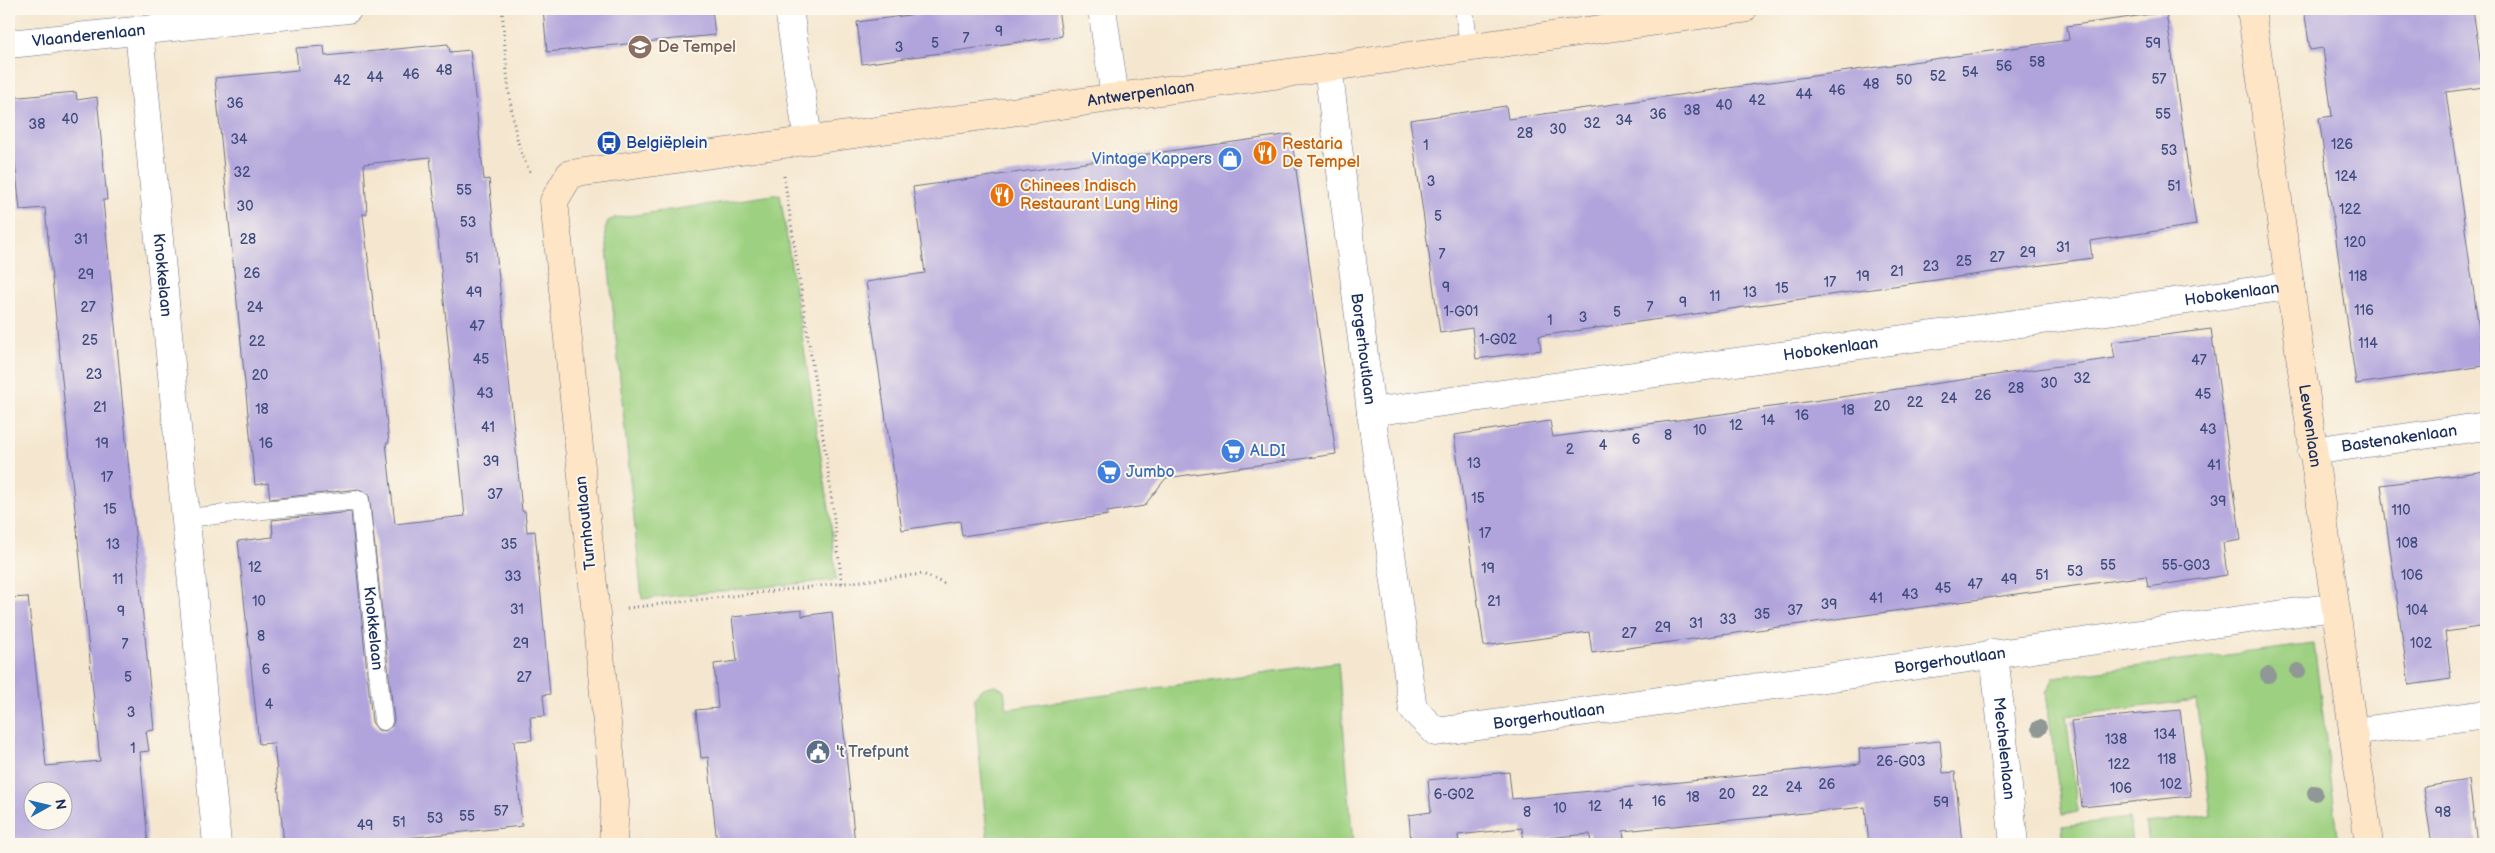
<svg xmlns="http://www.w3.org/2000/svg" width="2495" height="853" font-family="'Balsamiq Sans',sans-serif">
	<rect width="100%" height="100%" fill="#fbf7ec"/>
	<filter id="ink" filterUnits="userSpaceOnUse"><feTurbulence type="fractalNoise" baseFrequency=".02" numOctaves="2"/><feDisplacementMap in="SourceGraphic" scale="10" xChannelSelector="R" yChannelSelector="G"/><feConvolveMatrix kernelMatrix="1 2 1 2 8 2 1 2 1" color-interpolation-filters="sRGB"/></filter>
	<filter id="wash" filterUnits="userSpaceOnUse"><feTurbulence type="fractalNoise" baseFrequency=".0096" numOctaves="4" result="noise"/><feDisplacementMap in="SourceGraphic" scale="20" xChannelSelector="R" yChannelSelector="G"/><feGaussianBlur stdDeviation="1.12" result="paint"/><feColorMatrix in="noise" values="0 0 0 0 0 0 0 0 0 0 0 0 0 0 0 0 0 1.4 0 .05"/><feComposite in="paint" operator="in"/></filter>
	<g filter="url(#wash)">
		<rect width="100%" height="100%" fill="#f5e7cf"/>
		<g fill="#9dd080" stroke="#5c806f">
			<path d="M780,194L830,515L836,580L642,599L605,229L608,221L615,218Z"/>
			<path d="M2314,644L2339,844H2149L2146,823L2211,815L2196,700L2066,716L2078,812L2062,815L2046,693L2054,677Z"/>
			<path d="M1338,662L1353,844H988L974,701C977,689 984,687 996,685L1004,691L1007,709Z"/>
			<path d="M2129,818L2132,844H2064L2062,826Z"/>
		</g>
		<g id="blocks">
			<g fill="#b1a4dc" fill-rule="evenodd">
				<path d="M543,9H712L715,35L547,52Z"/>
				<path d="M954,9H1058L1062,36L862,64L857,22Z"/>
				<path d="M2304,9H2473L2484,87L2446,92L2484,366L2356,384L2319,118L2332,116L2323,48L2310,50Z"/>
				<path d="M2166,12L2196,225L2090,241L2092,258L1539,336L1541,350L1476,359L1472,328L1440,333L1410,120L1506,106L1508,119L2069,40L2067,26Z"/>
				<path d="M448,44L450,52L470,50L484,180L489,179L522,511H525L527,532L535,531L550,694L543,695L545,716L530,717L532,740L514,741L522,826L348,844H284L274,743L259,744L238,541L273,537L272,520L351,512L372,722L378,730L385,731L392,726L394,720L369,494L359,489L270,499L268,483L255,485L215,78L298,70L296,48L324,46L325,56ZM430,157L465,516L395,524L386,443H389L363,214H367L364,164Z"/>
				<path d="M76,92L77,100L97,97L107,200H103L154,730L146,731L149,751L140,752L148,844H9V598L28,597L46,766L100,761L45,208L20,210L14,154H11L9,137V98ZM32,790H62V820H32Z"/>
				<path d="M1291,134L1336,454L1166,478L1144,506L1107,512L1108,515L962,536L960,521L902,530L866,282L925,273L913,187Z"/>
				<path d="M2211,329L2241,540L2223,543L2227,575L2148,587L2146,576L1592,653L1589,632L1484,646L1454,435L1550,421L1553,437L1722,414L2115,358L2112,342Z"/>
				<path d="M2486,471V626L2445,632L2451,679L2409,685L2381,485Z"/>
				<path d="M802,610V616L832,612L855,844H717L708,757L701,758L696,710L718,708L714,664L737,661L732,617Z"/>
				<path d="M2180,710L2191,796L2082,807L2071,721Z"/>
				<path d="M1940,741L1943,773L1955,772L1962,844H1869L1865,807L1623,831L1625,844H1591L1590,834L1524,840L1522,828L1458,835L1459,844H1411L1409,815L1431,812L1428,780L1509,772L1512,799L1860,764L1859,749Z"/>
				<path d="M2469,780L2477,844H2432L2423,787Z"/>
			</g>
		</g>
	</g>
	<g filter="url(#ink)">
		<use href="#blocks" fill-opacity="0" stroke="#676f86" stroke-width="1"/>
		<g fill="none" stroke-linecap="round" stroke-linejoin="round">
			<defs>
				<g id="lane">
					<path d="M1464,9L1469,47"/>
					<path id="s1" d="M186,518L360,500L383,721"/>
				</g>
				<g id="street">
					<path d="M789,9L808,140"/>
					<path d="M1102,9L1115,97"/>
					<path id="s2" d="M139,31L217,844"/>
					<path id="s3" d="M9,44L348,9"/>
					<path id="s4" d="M1328,67L1371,412L1413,709L1436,732L2335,607"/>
					<path id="s5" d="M1371,412L2290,286"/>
					<path id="s6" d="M2312,451L2486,426"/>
					<path id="s7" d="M1994,653L2014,844"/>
					<path d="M2353,732L2486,714"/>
				</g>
				<g id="secondary">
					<path id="s8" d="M2251,9L2369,844"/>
					<path id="s9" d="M613,844L615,802L554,201L570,174L1743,9"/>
				</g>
			</defs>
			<use href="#lane" stroke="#676f86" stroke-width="19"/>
			<use href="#street" stroke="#676f86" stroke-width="29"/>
			<use href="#secondary" stroke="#676f86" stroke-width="29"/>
			<g stroke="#676f86" stroke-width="3" stroke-dasharray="1 4" stroke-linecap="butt">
				<path d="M502,9C506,50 508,143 532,174"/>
				<path d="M784,176L828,470L842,584"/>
				<path d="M627,608L923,574L947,585"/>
			</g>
			<use href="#lane" stroke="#fff" stroke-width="18"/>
			<use href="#street" stroke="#fff" stroke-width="28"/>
			<use href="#secondary" stroke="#fee5c5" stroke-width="28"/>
		</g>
		<g fill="#8f9895">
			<circle cx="2298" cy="671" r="8"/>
			<circle cx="2268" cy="675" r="8"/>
			<circle cx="2039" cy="728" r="8"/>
			<circle cx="2315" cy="793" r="8"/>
		</g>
	</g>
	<defs>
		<symbol id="school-disc" viewBox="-11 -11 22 22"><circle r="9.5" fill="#8d6e63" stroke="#fbf7ec"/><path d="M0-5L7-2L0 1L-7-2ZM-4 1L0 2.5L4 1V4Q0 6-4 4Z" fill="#fff"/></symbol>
		<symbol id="bus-disc" viewBox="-11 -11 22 22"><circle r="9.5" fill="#1a4fb4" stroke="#fbf7ec"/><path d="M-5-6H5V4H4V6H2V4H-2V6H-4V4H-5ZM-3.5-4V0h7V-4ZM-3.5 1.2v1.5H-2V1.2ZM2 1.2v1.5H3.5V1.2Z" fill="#fff"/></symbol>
		<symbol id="restaurant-disc" viewBox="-11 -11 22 22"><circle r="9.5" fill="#e8710a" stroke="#fbf7ec"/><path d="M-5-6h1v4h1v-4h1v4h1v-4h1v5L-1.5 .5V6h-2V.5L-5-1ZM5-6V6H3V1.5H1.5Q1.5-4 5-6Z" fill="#fff"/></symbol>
		<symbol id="shop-disc" viewBox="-11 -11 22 22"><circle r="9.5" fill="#3f7fe0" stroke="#fbf7ec"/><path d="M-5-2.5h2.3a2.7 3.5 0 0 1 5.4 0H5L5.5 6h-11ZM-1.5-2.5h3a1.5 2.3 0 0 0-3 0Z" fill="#fff"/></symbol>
		<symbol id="supermarket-disc" viewBox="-11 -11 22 22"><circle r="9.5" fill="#3f7fe0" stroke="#fbf7ec"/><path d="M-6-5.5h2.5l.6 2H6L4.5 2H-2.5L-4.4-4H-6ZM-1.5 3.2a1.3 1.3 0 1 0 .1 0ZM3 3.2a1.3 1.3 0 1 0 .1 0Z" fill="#fff"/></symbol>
		<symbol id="civic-disc" viewBox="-11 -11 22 22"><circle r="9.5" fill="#5c6f8a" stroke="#fbf7ec"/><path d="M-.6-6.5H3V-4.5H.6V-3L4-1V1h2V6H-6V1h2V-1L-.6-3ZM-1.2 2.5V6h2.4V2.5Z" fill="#fff"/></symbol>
	</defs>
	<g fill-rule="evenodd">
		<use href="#school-disc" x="626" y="33" width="28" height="28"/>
		<use href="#bus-disc" x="595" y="129" width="28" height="28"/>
		<use href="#restaurant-disc" x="1251" y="139" width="28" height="28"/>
		<use href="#shop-disc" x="1216" y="145" width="28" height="28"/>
		<use href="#restaurant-disc" x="988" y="181" width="28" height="28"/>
		<use href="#supermarket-disc" x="1219" y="437" width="28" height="28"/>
		<use href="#supermarket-disc" x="1095" y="458" width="28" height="28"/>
		<use href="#civic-disc" x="804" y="738" width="28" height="28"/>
	</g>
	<g text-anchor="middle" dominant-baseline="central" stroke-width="4" stroke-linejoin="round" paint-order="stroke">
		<g font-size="14" fill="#404c7e">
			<text x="999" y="31">9</text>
			<text x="966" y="38">7</text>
			<text x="935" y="43">5</text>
			<text x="2153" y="43">59</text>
			<text x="899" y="47">3</text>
			<text x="2037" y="62">58</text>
			<text x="2004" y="66">56</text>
			<text x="444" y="70">48</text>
			<text x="1970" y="72">54</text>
			<text x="411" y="74">46</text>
			<text x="1938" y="76">52</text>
			<text x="375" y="77">44</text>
			<text x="2159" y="79">57</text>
			<text x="342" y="80">42</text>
			<text x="1904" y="80">50</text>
			<text x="1871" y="84">48</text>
			<text x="1837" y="90">46</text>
			<text x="1804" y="94">44</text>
			<text x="1757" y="100">42</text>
			<text x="235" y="103">36</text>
			<text x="1724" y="105">40</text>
			<text x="1692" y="110">38</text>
			<text x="1658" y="114">36</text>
			<text x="2163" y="114">55</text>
			<text x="70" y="119">40</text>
			<text x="1624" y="120">34</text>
			<text x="1592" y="123">32</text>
			<text x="37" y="124">38</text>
			<text x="1558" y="129">30</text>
			<text x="1525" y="133">28</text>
			<text x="239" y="139">34</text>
			<text x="2342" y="144">126</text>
			<text x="1426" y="145">1</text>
			<text x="2169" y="150">53</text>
			<text x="242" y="172">32</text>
			<text x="2346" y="176">124</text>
			<text x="1431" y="181">3</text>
			<text x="2174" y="186">51</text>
			<text x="464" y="190">55</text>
			<text x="245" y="206">30</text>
			<text x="2350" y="209">122</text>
			<text x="1438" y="216">5</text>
			<text x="468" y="222">53</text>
			<text x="81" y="239">31</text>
			<text x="248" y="239">28</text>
			<text x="2355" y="242">120</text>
			<text x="2063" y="247">31</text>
			<text x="2028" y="252">29</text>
			<text x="1442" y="254">7</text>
			<text x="1997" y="257">27</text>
			<text x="472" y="258">51</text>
			<text x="1964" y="261">25</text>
			<text x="1931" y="266">23</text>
			<text x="1897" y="271">21</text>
			<text x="252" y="273">26</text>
			<text x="86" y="274">29</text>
			<text x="1863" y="276">19</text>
			<text x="2358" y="276">118</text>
			<text x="1830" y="282">17</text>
			<text x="1446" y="287">9</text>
			<text x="1782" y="288">15</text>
			<text x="474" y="292">49</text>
			<text x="1750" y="292">13</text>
			<text x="1715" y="296">11</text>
			<text x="1683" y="302">9</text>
			<text x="88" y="307">27</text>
			<text x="255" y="307">24</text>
			<text x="1650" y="307">7</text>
			<text x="2364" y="310">116</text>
			<text x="1461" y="311">1-G01</text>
			<text x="1617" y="312">5</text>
			<text x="1583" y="317">3</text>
			<text x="1550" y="320">1</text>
			<text x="477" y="326">47</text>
			<text x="1498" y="339">1-G02</text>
			<text x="90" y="340">25</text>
			<text x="257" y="341">22</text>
			<text x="2368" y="343">114</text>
			<text x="481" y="359">45</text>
			<text x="2199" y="360">47</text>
			<text x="94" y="374">23</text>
			<text x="260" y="375">20</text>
			<text x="2082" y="378">32</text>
			<text x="2049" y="383">30</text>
			<text x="2016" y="388">28</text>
			<text x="485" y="393">43</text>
			<text x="2203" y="394">45</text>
			<text x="1983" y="395">26</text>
			<text x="1949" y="398">24</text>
			<text x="1915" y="402">22</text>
			<text x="1882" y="406">20</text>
			<text x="100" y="407">21</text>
			<text x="262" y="409">18</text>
			<text x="1848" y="410">18</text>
			<text x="1802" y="415">16</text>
			<text x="1768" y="420">14</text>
			<text x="1736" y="425">12</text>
			<text x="488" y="427">41</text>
			<text x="2208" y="429">43</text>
			<text x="1700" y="430">10</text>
			<text x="1668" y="435">8</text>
			<text x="1636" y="439">6</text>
			<text x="102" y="443">19</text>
			<text x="266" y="443">16</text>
			<text x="1603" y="445">4</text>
			<text x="1570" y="449">2</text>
			<text x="491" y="461">39</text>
			<text x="1474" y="463">13</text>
			<text x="2214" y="465">41</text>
			<text x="107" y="477">17</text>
			<text x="495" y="494">37</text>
			<text x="1478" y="498">15</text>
			<text x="2218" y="501">39</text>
			<text x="110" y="509">15</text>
			<text x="2401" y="510">110</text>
			<text x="1485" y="533">17</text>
			<text x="2407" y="543">108</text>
			<text x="113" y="544">13</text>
			<text x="509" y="544">35</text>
			<text x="2108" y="565">55</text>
			<text x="2186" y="565">55-G03</text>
			<text x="255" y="567">12</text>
			<text x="1488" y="568">19</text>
			<text x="2075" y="571">53</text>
			<text x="2042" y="575">51</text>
			<text x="2412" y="575">106</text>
			<text x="513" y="576">33</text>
			<text x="118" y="579">11</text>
			<text x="2009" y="579">49</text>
			<text x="1975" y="584">47</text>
			<text x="1943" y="588">45</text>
			<text x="1910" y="594">43</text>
			<text x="1876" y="598">41</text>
			<text x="259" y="601">10</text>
			<text x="1494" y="601">21</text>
			<text x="1829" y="604">39</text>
			<text x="517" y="609">31</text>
			<text x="1795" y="610">37</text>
			<text x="2417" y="610">104</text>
			<text x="121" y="611">9</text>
			<text x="1762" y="614">35</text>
			<text x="1728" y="619">33</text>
			<text x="1696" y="623">31</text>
			<text x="1663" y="627">29</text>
			<text x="1629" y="633">27</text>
			<text x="261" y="636">8</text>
			<text x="521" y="643">29</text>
			<text x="2421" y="643">102</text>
			<text x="125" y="644">7</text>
			<text x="266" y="669">6</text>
			<text x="128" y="677">5</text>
			<text x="524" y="677">27</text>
			<text x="269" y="704">4</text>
			<text x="131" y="712">3</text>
			<text x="2165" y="734">134</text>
			<text x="2116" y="739">138</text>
			<text x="133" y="748">1</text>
			<text x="2167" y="759">118</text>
			<text x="1901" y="761">26-G03</text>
			<text x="2119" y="764">122</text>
			<text x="1827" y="784">26</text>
			<text x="2171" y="784">102</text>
			<text x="1794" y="787">24</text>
			<text x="2121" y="788">106</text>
			<text x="1760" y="791">22</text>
			<text x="1454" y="794">6-G02</text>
			<text x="1727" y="794">20</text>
			<text x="1693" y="797">18</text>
			<text x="1659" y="801">16</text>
			<text x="1941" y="802">59</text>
			<text x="1626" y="804">14</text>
			<text x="1595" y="806">12</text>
			<text x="1560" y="808">10</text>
			<text x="501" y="811">57</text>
			<text x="1527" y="812">8</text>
			<text x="2443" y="812">98</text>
			<text x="467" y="816">55</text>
			<text x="435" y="818">53</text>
			<text x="399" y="822">51</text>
			<text x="365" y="825">49</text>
		</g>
		<g font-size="16" fill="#1b2f5e" stroke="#fbf7ec">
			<text stroke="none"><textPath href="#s3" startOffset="80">Vlaanderenlaan</textPath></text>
			<text stroke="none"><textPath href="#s9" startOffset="1254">Antwerpenlaan</textPath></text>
			<text stroke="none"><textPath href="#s2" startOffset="245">Knokkelaan</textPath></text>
			<text stroke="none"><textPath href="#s5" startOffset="869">Hobokenlaan</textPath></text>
			<text stroke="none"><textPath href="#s4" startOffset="284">Borgerhoutlaan</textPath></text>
			<text stroke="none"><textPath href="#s5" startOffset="464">Hobokenlaan</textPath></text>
			<text stroke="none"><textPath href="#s8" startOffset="421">Leuvenlaan</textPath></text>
			<text stroke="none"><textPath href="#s6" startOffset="88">Bastenakenlaan</textPath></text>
			<text transform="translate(586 523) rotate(-96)">Turnhoutlaan</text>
			<text stroke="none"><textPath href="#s1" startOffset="304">Knokkelaan</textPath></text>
			<text stroke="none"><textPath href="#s4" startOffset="1199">Borgerhoutlaan</textPath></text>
			<text stroke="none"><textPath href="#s4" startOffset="794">Borgerhoutlaan</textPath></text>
			<text stroke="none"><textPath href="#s7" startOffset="96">Mechelenlaan</textPath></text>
		</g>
		<g font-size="16" fill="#785e54" stroke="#fbf7ec" text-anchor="start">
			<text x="658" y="47">De Tempel</text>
		</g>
		<g font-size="16" fill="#164399" stroke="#fbf7ec" text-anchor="start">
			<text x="626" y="143">Belgiëplein</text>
		</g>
		<g font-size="16" fill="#c56008" stroke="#fbf7ec" text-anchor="start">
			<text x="1282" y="144">Restaria<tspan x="1282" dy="18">De Tempel</tspan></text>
			<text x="1020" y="186">Chinees Indisch<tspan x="1020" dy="18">Restaurant Lung Hing</tspan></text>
		</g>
		<g font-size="16" fill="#366cbe" stroke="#fbf7ec" text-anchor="start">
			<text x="1212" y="159" text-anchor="end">Vintage Kappers</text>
			<text x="1250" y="451">ALDI</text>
			<text x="1126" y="472">Jumbo</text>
		</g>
		<g font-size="16" fill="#4e5e75" stroke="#fbf7ec" text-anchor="start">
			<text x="836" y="752">'t Trefpunt</text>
		</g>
	</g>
	<rect width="2495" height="853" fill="none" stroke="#fbf7ec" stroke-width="30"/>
	<g transform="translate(48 806) rotate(82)"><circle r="24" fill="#fbf7ec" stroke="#a1a7b3"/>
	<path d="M0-4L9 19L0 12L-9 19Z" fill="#1f6fb2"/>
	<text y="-8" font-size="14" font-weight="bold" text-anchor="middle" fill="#1b2f5e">N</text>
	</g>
</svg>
